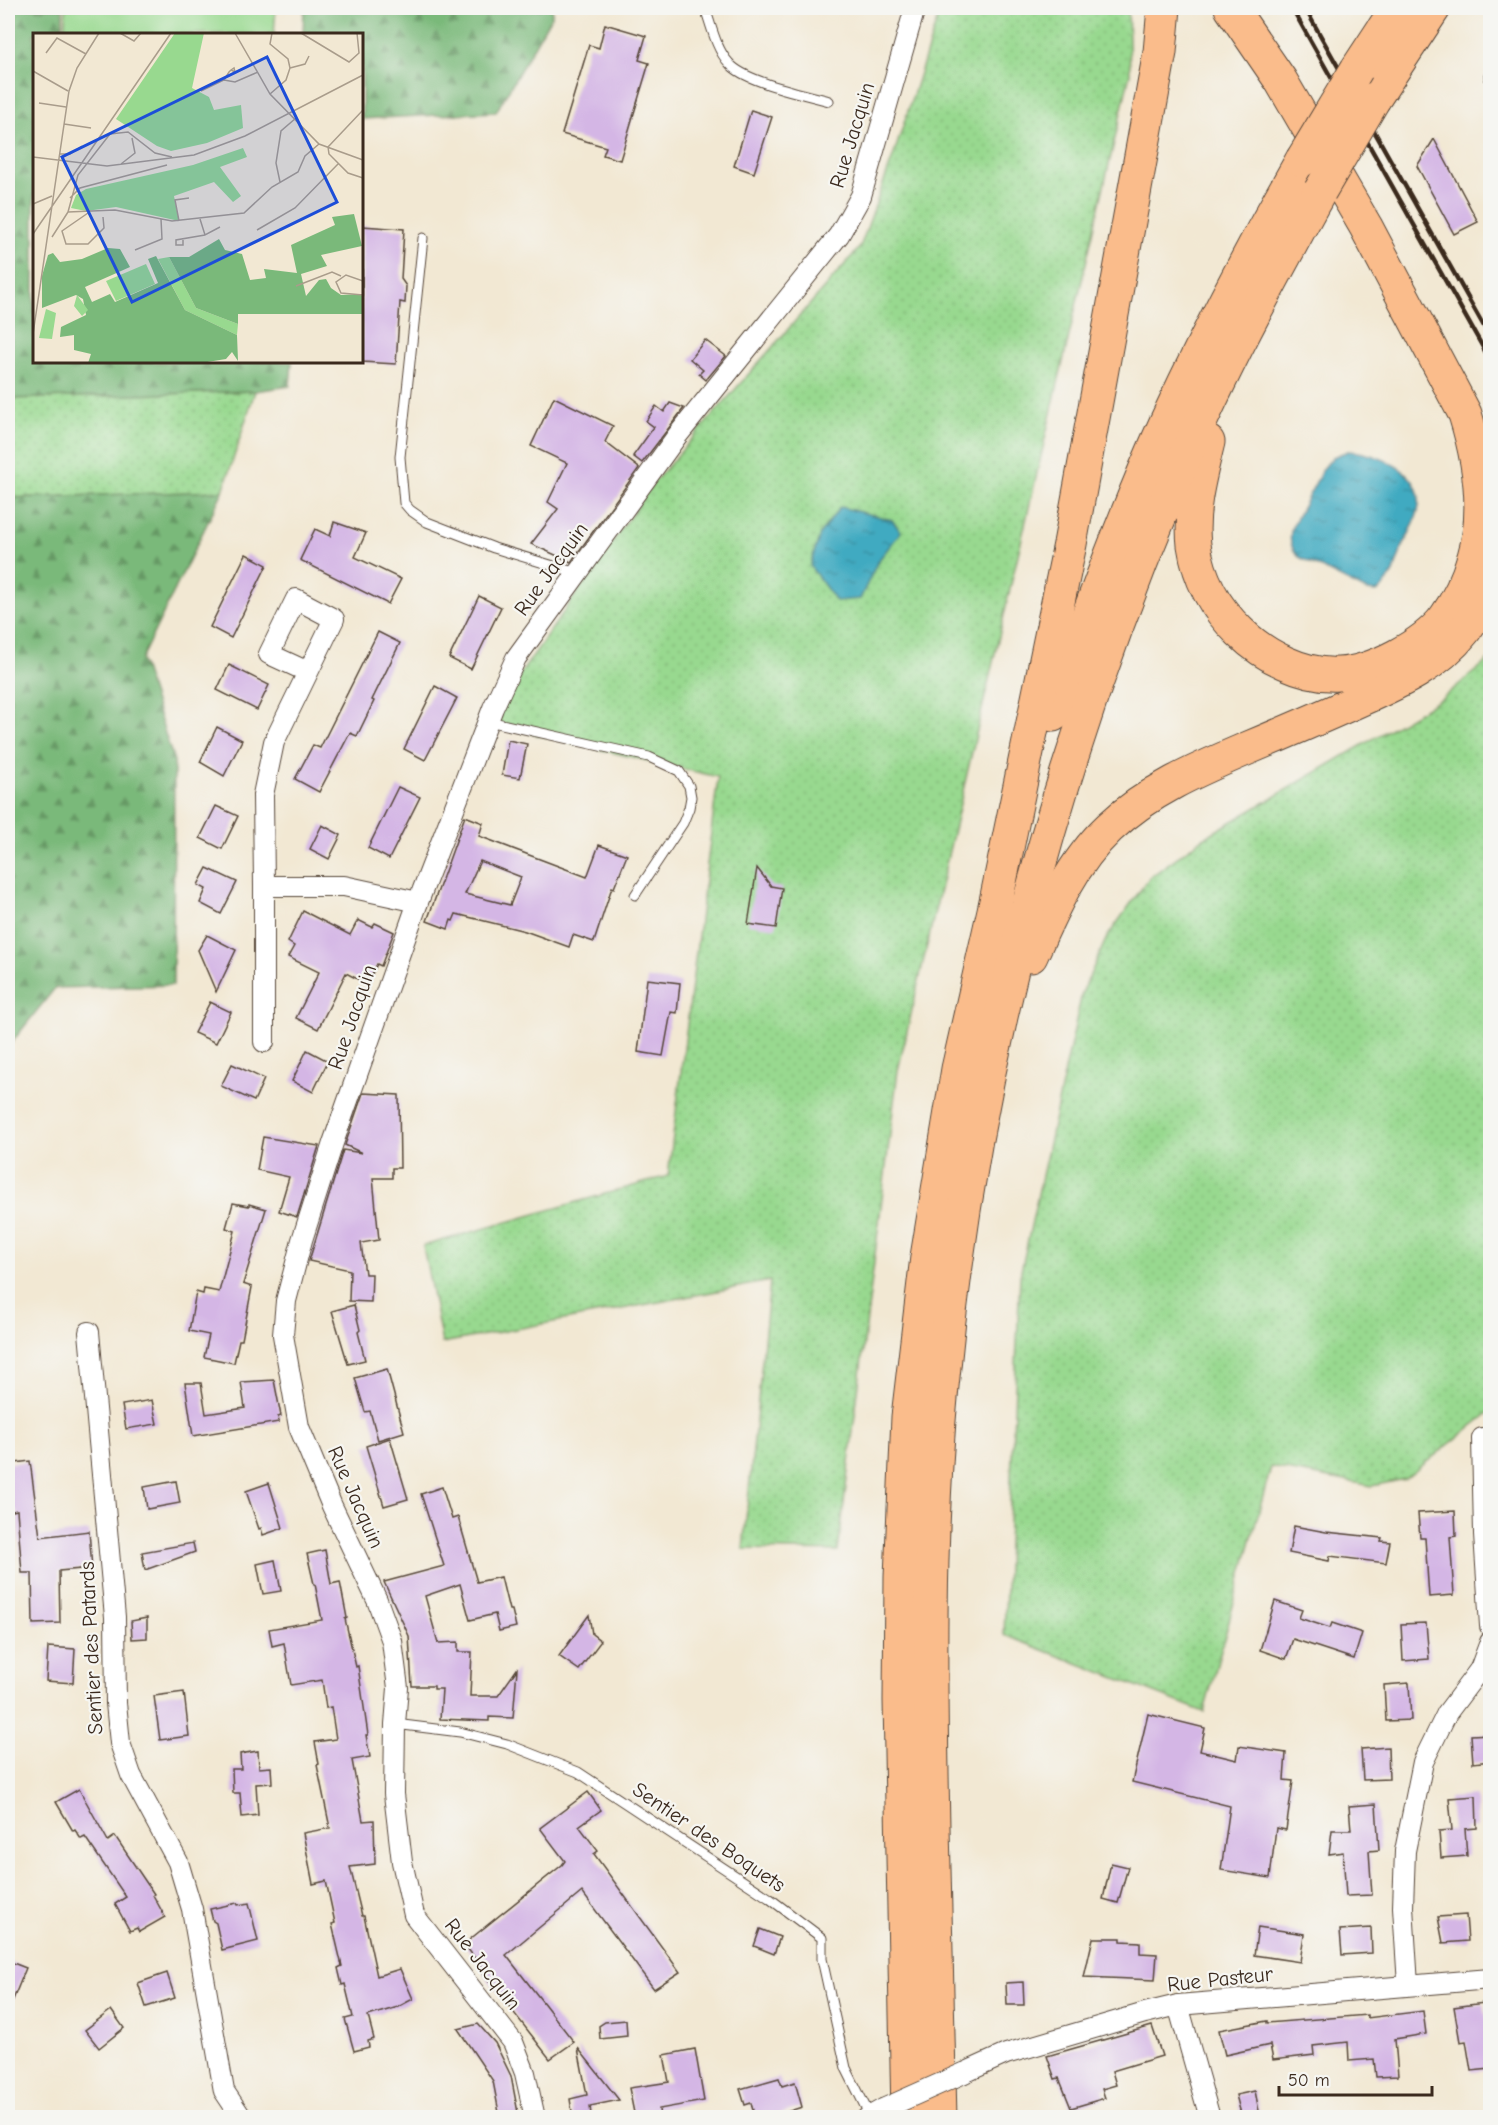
<svg xmlns="http://www.w3.org/2000/svg" width="1498" height="2125" font-family="'Comic Neue',sans-serif">
	<defs>
		<pattern id="grass-dots" width="8" height="8" patternUnits="userSpaceOnUse" patternTransform="scale(1.5)"><rect width="8" height="8" fill="#98d98f"/><path d="M2 2h.1M6 6h.1" fill="none" stroke="#84ba7b" stroke-width="1.8" stroke-linecap="round"/></pattern>
		<pattern id="forest-firs" width="22" height="20" patternUnits="userSpaceOnUse" patternTransform="scale(1.5)"><rect width="22" height="20" fill="#7ab97a"/><path d="M5 1l3.5 6h-7zM16 11l3.5 6h-7z" fill="#659763"/></pattern>
		<pattern id="water-ripples" width="26" height="14" patternUnits="userSpaceOnUse" patternTransform="scale(1.5)"><rect width="26" height="14" fill="#41aac1"/><path d="M2 4q2-2 4 0t4 0M15 11q2-2 4 0t4 0" fill="none" stroke="#388b9c"/></pattern>
	</defs>
	<rect width="100%" height="100%" fill="#f6f6f2"/>
	<filter id="ink" filterUnits="userSpaceOnUse"><feTurbulence type="fractalNoise" baseFrequency=".0167" numOctaves="2"/><feDisplacementMap in="SourceGraphic" scale="12" xChannelSelector="R" yChannelSelector="G"/><feConvolveMatrix kernelMatrix="1 2 1 2 8 2 1 2 1" color-interpolation-filters="sRGB"/></filter>
	<filter id="wash" filterUnits="userSpaceOnUse"><feTurbulence type="fractalNoise" baseFrequency=".008" numOctaves="4" result="noise"/><feDisplacementMap in="SourceGraphic" scale="24" xChannelSelector="R" yChannelSelector="G"/><feGaussianBlur stdDeviation="1.35" result="paint"/><feColorMatrix in="noise" values="0 0 0 0 0 0 0 0 0 0 0 0 0 0 0 0 0 1.4 0 .05"/><feComposite in="paint" operator="in"/></filter>
	<g filter="url(#wash)">
		<rect width="100%" height="100%" fill="#f2e8d3"/>
		<g fill="url(#grass-dots)" stroke="#6a8256" stroke-width="1.5">
			<path d="M941,8H1128L1130,74L898,1070L838,1551L743,1549L770,1281L442,1343L423,1246L668,1176L718,777L486,723L655,481L860,247L894,154Z"/>
			<path d="M255,391L223,491L8,498V399Z"/>
			<path d="M1490,659V1412L1405,1479L1372,1486L1271,1467L1204,1712L1004,1635L1020,1276L1082,993L1107,937L1149,878L1202,839L1441,699Z"/>
		</g>
		<g fill="url(#forest-firs)" stroke="#5a724c" stroke-width="1.5">
			<path d="M8,8H63L62,34H34V362H292L290,386L255,391L8,399Z"/>
			<path d="M304,8H552V15L496,112L362,119V34H303Z"/>
			<path d="M223,491L141,659L174,761L173,985L55,988L8,1047V498Z"/>
		</g>
		<path fill="#98d98f" stroke="#6a8256" stroke-width="1.5" d="M66,8H276L274,34H64Z"/>
		<g fill="url(#water-ripples)" stroke="#3e6a70" stroke-width="1.5">
			<path d="M1348,451C1376,453 1422,470 1419,505C1418,519 1408,535 1402,548C1396,564 1392,582 1377,592L1367,591L1299,557C1290,547 1289,540 1292,527L1323,469L1333,457Z"/>
			<path d="M840,507L892,520L901,532L878,561L860,599L836,601L810,566L820,534Z"/>
		</g>
		<g id="blocks">
			<g fill="#d4b6e5" fill-rule="evenodd">
				<path d="M605,24L646,36L639,60L649,63L620,160L603,155L606,147L562,134L589,45L599,48Z"/>
				<path d="M751,110L772,117L754,173L734,166Z"/>
				<path d="M1434,139L1478,222L1454,234L1417,166Z"/>
				<path d="M362,226L404,229L401,279L406,286L405,303L400,302L396,364L362,362Z"/>
				<path d="M705,340L726,356L706,380L699,374L703,370L690,359Z"/>
				<path d="M554,397L613,426L605,442L639,468L571,562L531,544L558,509L548,502L567,463L531,446Z"/>
				<path d="M670,403L684,408L642,463L633,456L654,427L646,421L656,406L664,412Z"/>
				<path d="M334,522L366,533L355,557L401,579L388,604L300,560L315,529L330,536Z"/>
				<path d="M246,554L267,565L231,638L210,627Z"/>
				<path d="M479,596L501,607L471,669L449,658Z"/>
				<path d="M378,632L400,643L372,700L374,701L357,736L350,733L319,792L295,779L313,745L320,748Z"/>
				<path d="M229,665L269,685L257,710L217,690Z"/>
				<path d="M435,686L457,698L425,760L404,749Z"/>
				<path d="M217,727L242,740L224,776L200,762Z"/>
				<path d="M508,740L527,744L520,778L502,775Z"/>
				<path d="M398,787L420,797L389,859L368,848Z"/>
				<path d="M216,806L238,816L222,849L200,838Z"/>
				<path d="M465,816L483,823L479,836L587,877L599,845L627,855L614,888L612,887L594,942L573,935L569,947L525,931L456,914L453,921L451,920L448,929L427,921ZM480,861L521,877L510,905L465,894Z"/>
				<path d="M322,825L341,835L329,859L310,849Z"/>
				<path d="M207,868L237,882L221,914L200,903L206,889L198,885Z"/>
				<path d="M757,868L771,886L782,888L776,928L748,924Z"/>
				<path d="M303,911L350,935L358,920L372,927L375,923L394,932L381,966L377,964L367,984L346,973L318,1029L296,1018L319,972L288,957L294,946L288,942Z"/>
				<path d="M207,935L236,950L216,992L198,950Z"/>
				<path d="M647,979L680,983L677,1013L671,1012L663,1056L638,1052Z"/>
				<path d="M210,1002L231,1012L216,1043L194,1033Z"/>
				<path d="M307,1050L328,1061L313,1092L292,1081Z"/>
				<path d="M232,1064L264,1079L254,1101L221,1086Z"/>
				<path d="M363,1093L399,1095L400,1168H392V1178H373L379,1240L361,1243L365,1274H372L371,1302L349,1301L350,1270L309,1261L343,1150L362,1153L345,1145Z"/>
				<path d="M263,1137L319,1146L297,1217L279,1211L289,1177L257,1170Z"/>
				<path d="M233,1203L249,1206V1204L266,1209L243,1284L252,1287L242,1340H239L234,1363L204,1357L209,1335L189,1331L196,1292L203,1294L204,1289L219,1292L235,1231L226,1228Z"/>
				<path d="M354,1305L360,1330L358,1332L365,1360L348,1364L332,1311Z"/>
				<path d="M387,1369L404,1432L378,1440L370,1411L365,1412L355,1378Z"/>
				<path d="M274,1380L281,1416L278,1417L279,1422L193,1436L185,1383H201L206,1414L245,1408L241,1382Z"/>
				<path d="M152,1400L157,1424L126,1429L122,1405Z"/>
				<path d="M390,1438L408,1499L384,1506L366,1446Z"/>
				<path d="M30,1461L40,1537L89,1531L92,1568L59,1571L60,1623L33,1624L32,1573H22L17,1510L8,1512V1464Z"/>
				<path d="M176,1481L180,1503L147,1509L144,1487Z"/>
				<path d="M269,1483L283,1528L263,1535L261,1528L259,1529L246,1491Z"/>
				<path d="M442,1487L452,1519L458,1517L477,1582L501,1577L509,1610H512L516,1627L499,1631L495,1614L470,1620L460,1584L425,1596L438,1643L458,1642V1652H472L470,1696H498L517,1669L513,1718L489,1717V1721L440,1719L442,1689H434V1686H412L409,1636L384,1582L444,1566L421,1494Z"/>
				<path d="M1455,1511L1456,1536L1450,1537L1454,1595L1429,1597L1425,1538H1420L1418,1513Z"/>
				<path d="M1294,1526L1326,1532L1382,1538L1381,1541L1390,1542L1386,1563L1330,1556L1329,1561L1289,1553Z"/>
				<path d="M193,1543L195,1552L145,1570L142,1552Z"/>
				<path d="M325,1550L331,1584L340,1582L347,1618L345,1619L356,1667L358,1666L368,1735H366L370,1757L352,1760L363,1821L374,1820L375,1864L350,1867L362,1916H364L377,1976L400,1969L413,1999L398,2007L368,2016L374,2039L368,2041L369,2047L354,2051L345,2019L353,2017L345,1984L342,1985L338,1968L342,1966L332,1924L335,1923L326,1881L313,1884L303,1833L330,1828L317,1765L319,1764L315,1742L336,1739L331,1707L326,1708L322,1680L291,1685L284,1643L272,1646L269,1629L322,1620L315,1584H314L307,1554Z"/>
				<path d="M275,1560L281,1591L263,1594L257,1564Z"/>
				<path d="M1275,1601L1302,1610L1299,1618L1330,1628L1332,1623L1362,1633L1354,1659L1293,1639L1286,1659L1260,1650Z"/>
				<path d="M589,1615L592,1634L601,1641L579,1670L559,1656Z"/>
				<path d="M147,1618V1638L132,1639L131,1621Z"/>
				<path d="M1426,1623L1429,1659L1403,1661L1401,1624Z"/>
				<path d="M48,1647L75,1649L73,1683L46,1681Z"/>
				<path d="M1409,1683L1411,1720L1386,1721L1384,1685Z"/>
				<path d="M184,1692L189,1736L160,1740L154,1696Z"/>
				<path d="M1148,1714L1205,1728L1200,1751L1237,1760L1239,1746L1286,1753L1284,1780L1293,1781L1286,1830L1276,1828L1270,1878L1221,1870L1230,1806L1132,1782Z"/>
				<path d="M1491,1734V1761L1473,1763L1471,1735Z"/>
				<path d="M1388,1747L1389,1779L1363,1780L1361,1749Z"/>
				<path d="M258,1751L259,1768L271,1767L272,1783L256,1784L258,1815L242,1817L240,1793H233L232,1769H241L240,1754Z"/>
				<path d="M79,1789L108,1841L115,1836L154,1894L153,1895L165,1917L139,1932L137,1928L130,1931L115,1904L126,1897L85,1837L81,1839L75,1830L73,1831L56,1802Z"/>
				<path d="M588,1792L601,1810L579,1826L598,1851L594,1854L680,1972L654,1989L582,1892L506,1955L574,2042L550,2059L483,1973L485,1971L464,1944L562,1865L565,1861L540,1828Z"/>
				<path d="M1476,1796L1477,1828L1465,1829L1467,1856L1441,1858L1439,1831L1452,1830L1449,1798Z"/>
				<path d="M1376,1804L1379,1850L1369,1851L1372,1895L1346,1896L1343,1852L1329,1854L1332,1830H1351L1349,1806Z"/>
				<path d="M1111,1863L1128,1867L1118,1903L1103,1899Z"/>
				<path d="M237,1903L238,1905L249,1903L258,1941L222,1950L216,1923L213,1921L210,1909Z"/>
				<path d="M1466,1915L1468,1941L1443,1943L1438,1917Z"/>
				<path d="M1258,1927L1304,1934L1300,1962L1254,1955Z"/>
				<path d="M1371,1928L1372,1953L1342,1955L1340,1930Z"/>
				<path d="M760,1929L780,1937L774,1954L754,1946Z"/>
				<path d="M1093,1938H1121V1941L1140,1942V1953L1157,1954L1155,1980L1084,1977Z"/>
				<path d="M8,1961L26,1968L8,2012Z"/>
				<path d="M167,1973L175,1998L146,2007L138,1983Z"/>
				<path d="M1023,1982L1024,2005H1007L1006,1983Z"/>
				<path d="M1484,2003L1491,2044V2069L1471,2071L1466,2041L1460,2042L1454,2007Z"/>
				<path d="M111,2010L124,2028L99,2048L85,2030Z"/>
				<path d="M1423,2011L1426,2034L1395,2039L1398,2076L1376,2077L1374,2059L1349,2061L1348,2042L1313,2046L1314,2055L1273,2060L1270,2045L1225,2055L1219,2030L1267,2021V2023L1367,2015V2018Z"/>
				<path d="M626,2020L627,2036L600,2039L599,2026L605,2022Z"/>
				<path d="M478,2024L495,2043L511,2076L519,2118H500L493,2081L458,2029Z"/>
				<path d="M1152,2026L1162,2056L1112,2071L1116,2085L1102,2089L1105,2098L1071,2108L1059,2078L1055,2079L1047,2056Z"/>
				<path d="M578,2048L619,2100L590,2106L591,2115L573,2118L570,2099L587,2095Z"/>
				<path d="M695,2049L704,2101L659,2109L660,2118H635L629,2088L669,2082L664,2055Z"/>
				<path d="M779,2078L782,2086L795,2082L802,2107L768,2118H755L751,2103L745,2105L740,2089Z"/>
				<path d="M1255,2091L1259,2111L1241,2114L1236,2095Z"/>
			</g>
		</g>
	</g>
	<g filter="url(#ink)">
		<use href="#blocks" fill-opacity="0" stroke="#564639" stroke-width="1.5"/>
		<g fill="none" stroke-linecap="round" stroke-linejoin="round">
			<defs>
				<g id="lane">
					<path d="M705,8C711,25 716,49 729,63C744,82 805,94 829,101"/>
					<path d="M1490,71L1489,76L1490,87"/>
					<path d="M423,238L400,457L404,503L410,510L427,522L494,548L577,573"/>
					<path d="M488,721L649,757L679,771L689,786L691,797L689,808L683,823L635,895"/>
					<path d="M395,1724L460,1732L507,1744L578,1772L769,1898L822,1938V1959L846,2068L870,2116"/>
				</g>
				<g id="street">
					<path d="M264,886L263,795L274,742L334,619L296,599L269,654L308,672"/>
					<path d="M264,1042V886H344L418,902"/>
					<path d="M89,1332L115,1617L116,1703L120,1743L131,1775L178,1862L192,1909L224,2091L242,2118"/>
					<path d="M1482,1438L1484,1534L1490,1626"/>
					<path d="M1490,1678L1480,1669L1490,1642"/>
					<path d="M1408,1985L1403,1907L1405,1851L1423,1762L1447,1713L1480,1669"/>
					<path d="M1178,2005L1210,2118"/>
					<path d="M964,2073L1006,2054L1145,2013L1178,2005L1490,1979"/>
					<path d="M535,2118L525,2073L513,2042L414,1915L402,1862L394,1794L395,1724L398,1688L392,1641L377,1600L332,1506L299,1427L283,1335L286,1301L302,1240L333,1143L418,902L493,708L516,658L677,436L839,235L861,196L915,8"/>
					<path d="M867,2118L883,2109"/>
				</g>
				<g id="highway">
					<path d="M1357,69L1397,8"/>
					<path d="M1374,99L1434,8"/>
					<path d="M1208,442C1200,475 1190,511 1194,545C1199,579 1216,609 1240,632C1264,656 1304,676 1338,674C1372,673 1424,645 1445,618C1458,600 1468,578 1474,557C1488,510 1479,459 1465,414L1366,227L1281,81L1231,8"/>
					<path d="M1053,715C1087,616 1123,517 1166,422C1207,333 1253,246 1302,160"/>
					<path d="M1031,956C1051,911 1072,863 1109,828C1148,791 1197,770 1246,749C1282,734 1319,718 1355,702C1395,684 1436,667 1464,631C1476,616 1484,596 1490,578"/>
					<path d="M908,2118L900,1700L901,1577L908,1417L927,1257L958,1069L995,906L1070,544L1160,52L1164,8"/>
					<path d="M940,2118C938,2021 936,1924 933,1827C930,1680 928,1533 942,1386C972,1067 1056,753 1184,459C1224,366 1272,279 1320,191"/>
				</g>
			</defs>
			<use href="#lane" stroke="#564639" stroke-width="11"/>
			<use href="#street" stroke="#564639" stroke-width="22"/>
			<use href="#highway" stroke="#564639" stroke-width="35"/>
			<use href="#lane" stroke="#fff" stroke-width="9"/>
			<use href="#street" stroke="#fff" stroke-width="20"/>
			<use href="#highway" stroke="#fabc8b" stroke-width="33"/>
			<g stroke="#3b2a1e" stroke-width="4.5">
				<path d="M1292,8L1490,360"/>
				<path d="M1305,8L1490,337"/>
			</g>
			<defs>
				<path id="street-bridge" d="M883,2109L964,2073"/>
				<g id="highway-bridge">
					<path d="M1302,160L1357,69"/>
					<path d="M1320,191L1374,99"/>
				</g>
			</defs>
			<use href="#street-bridge" stroke="#564639" stroke-width="22" stroke-linecap="butt"/>
			<use href="#highway-bridge" stroke="#564639" stroke-width="35" stroke-linecap="butt"/>
			<use href="#street-bridge" stroke="#fff" stroke-width="20"/>
			<use href="#highway-bridge" stroke="#fabc8b" stroke-width="33"/>
		</g>
	</g>
	<g text-anchor="middle" dominant-baseline="central" stroke-width="4.5" stroke-linejoin="round" paint-order="stroke">
		<g font-size="21" fill="#3b2a1e" stroke="#f6f6f2">
			<text transform="translate(852 135) rotate(-73)">Rue Jacquin</text>
			<text transform="translate(551 569) rotate(-54)">Rue Jacquin</text>
			<text transform="translate(352 1017) rotate(-71)">Rue Jacquin</text>
			<text transform="translate(356 1497) rotate(66)">Rue Jacquin</text>
			<text transform="translate(91 1648) rotate(-93)">Sentier des Patards</text>
			<text transform="translate(709 1837) rotate(34)">Sentier des Boquets</text>
			<text transform="translate(483 1964) rotate(52)">Rue Jacquin</text>
			<text transform="translate(1220 1979) rotate(-6)">Rue Pasteur</text>
		</g>
	</g>
	<g transform="translate(33 33)">
		<rect width="330" height="330" fill="#f2e8d3"/>
		<path d="M142,0H171L159,55L176,64L181,77L208,72L210,95L174,110L138,118L124,113L83,86ZM210,115L214,124L187,134L208,163L200,169L181,149L141,163L146,188L83,174L53,178L38,175L43,162L53,156L160,132ZM136,224L163,275L205,291L204,302L152,277L125,226Z" fill="#98d98f"/>
		<path d="M321,181L329,213L288,222L294,233L268,241L273,263L286,247L293,246L298,255L308,262L330,261V281H205V291L163,275L136,224H156L186,206L192,217L209,221L217,247L233,245L231,236L264,240L258,212L302,192L299,184ZM75,215L87,216L97,234L52,254L59,269L77,261L82,269L125,250L115,226L123,223L152,277L204,302L205,328L199,319L193,326L168,330H55L58,321L41,317V302L27,304L28,294L53,282L50,266L43,262L9,275V243L15,222L20,220L27,229L49,226Z" fill="#7ab97a"/>
		<path d="M113,231L122,251L83,268L73,248ZM44,262L55,277L49,283L41,273ZM13,276L23,280L19,306L6,305Z" fill="#98d98f"/>
		<path fill="none" stroke="#a99c8b" stroke-width="1.5" d="M87,0L101,8L108,0M202,0L237,61L286,111L330,127M268,0L316,29L326,20L324,0M13,20L24,5L53,21M257,35L272,31L276,23M0,38L35,58M191,47L202,49L225,39M168,58L191,47L196,39L198,37L201,35L202,39L198,37M237,61L253,47L257,35L255,26L237,11L239,0M6,70L33,74M31,91L58,95M295,114L330,77M295,114L296,121L315,140L330,145M27,121H37L49,113M0,124L74,133L161,122L212,103L330,42M88,131L102,120L99,105M247,149L243,130L248,98L263,85M37,165L47,155L134,132M0,171L19,163M35,179L82,177L139,188L211,180L239,154L265,139L272,123L286,111M35,179L45,142L77,101L95,99L122,120L139,124M55,180L29,198L33,211H55L71,195L70,184M167,186L172,202L187,194M146,188L142,167L156,165M224,197L262,175L305,131M0,201L138,0M19,204L35,179M150,207V212H143V207L172,202M102,217L129,206L128,186M330,248L313,242L303,249L308,260L330,262M263,253L299,239L308,243M0,301L36,58L44,35L66,0"/>
		<path fill="#1d4ed8" fill-opacity="0.15" stroke="#1d4ed8" stroke-width="3" d="M234,24L304,169L99,269L29,124Z"/>
		<rect width="330" height="330" fill="none" stroke="#3b2a1e" stroke-width="3"/>
	</g>
	<rect width="1498" height="2125" fill="none" stroke="#f6f6f2" stroke-width="30"/>
	<path d="M1279 2086v9h153v-9" fill="none" stroke="#3b2a1e" stroke-width="3"/>
	<text x="1288" y="2086" font-size="18" fill="#3b2a1e" stroke="#f6f6f2" stroke-width="4.5" paint-order="stroke">50 m</text>
</svg>
